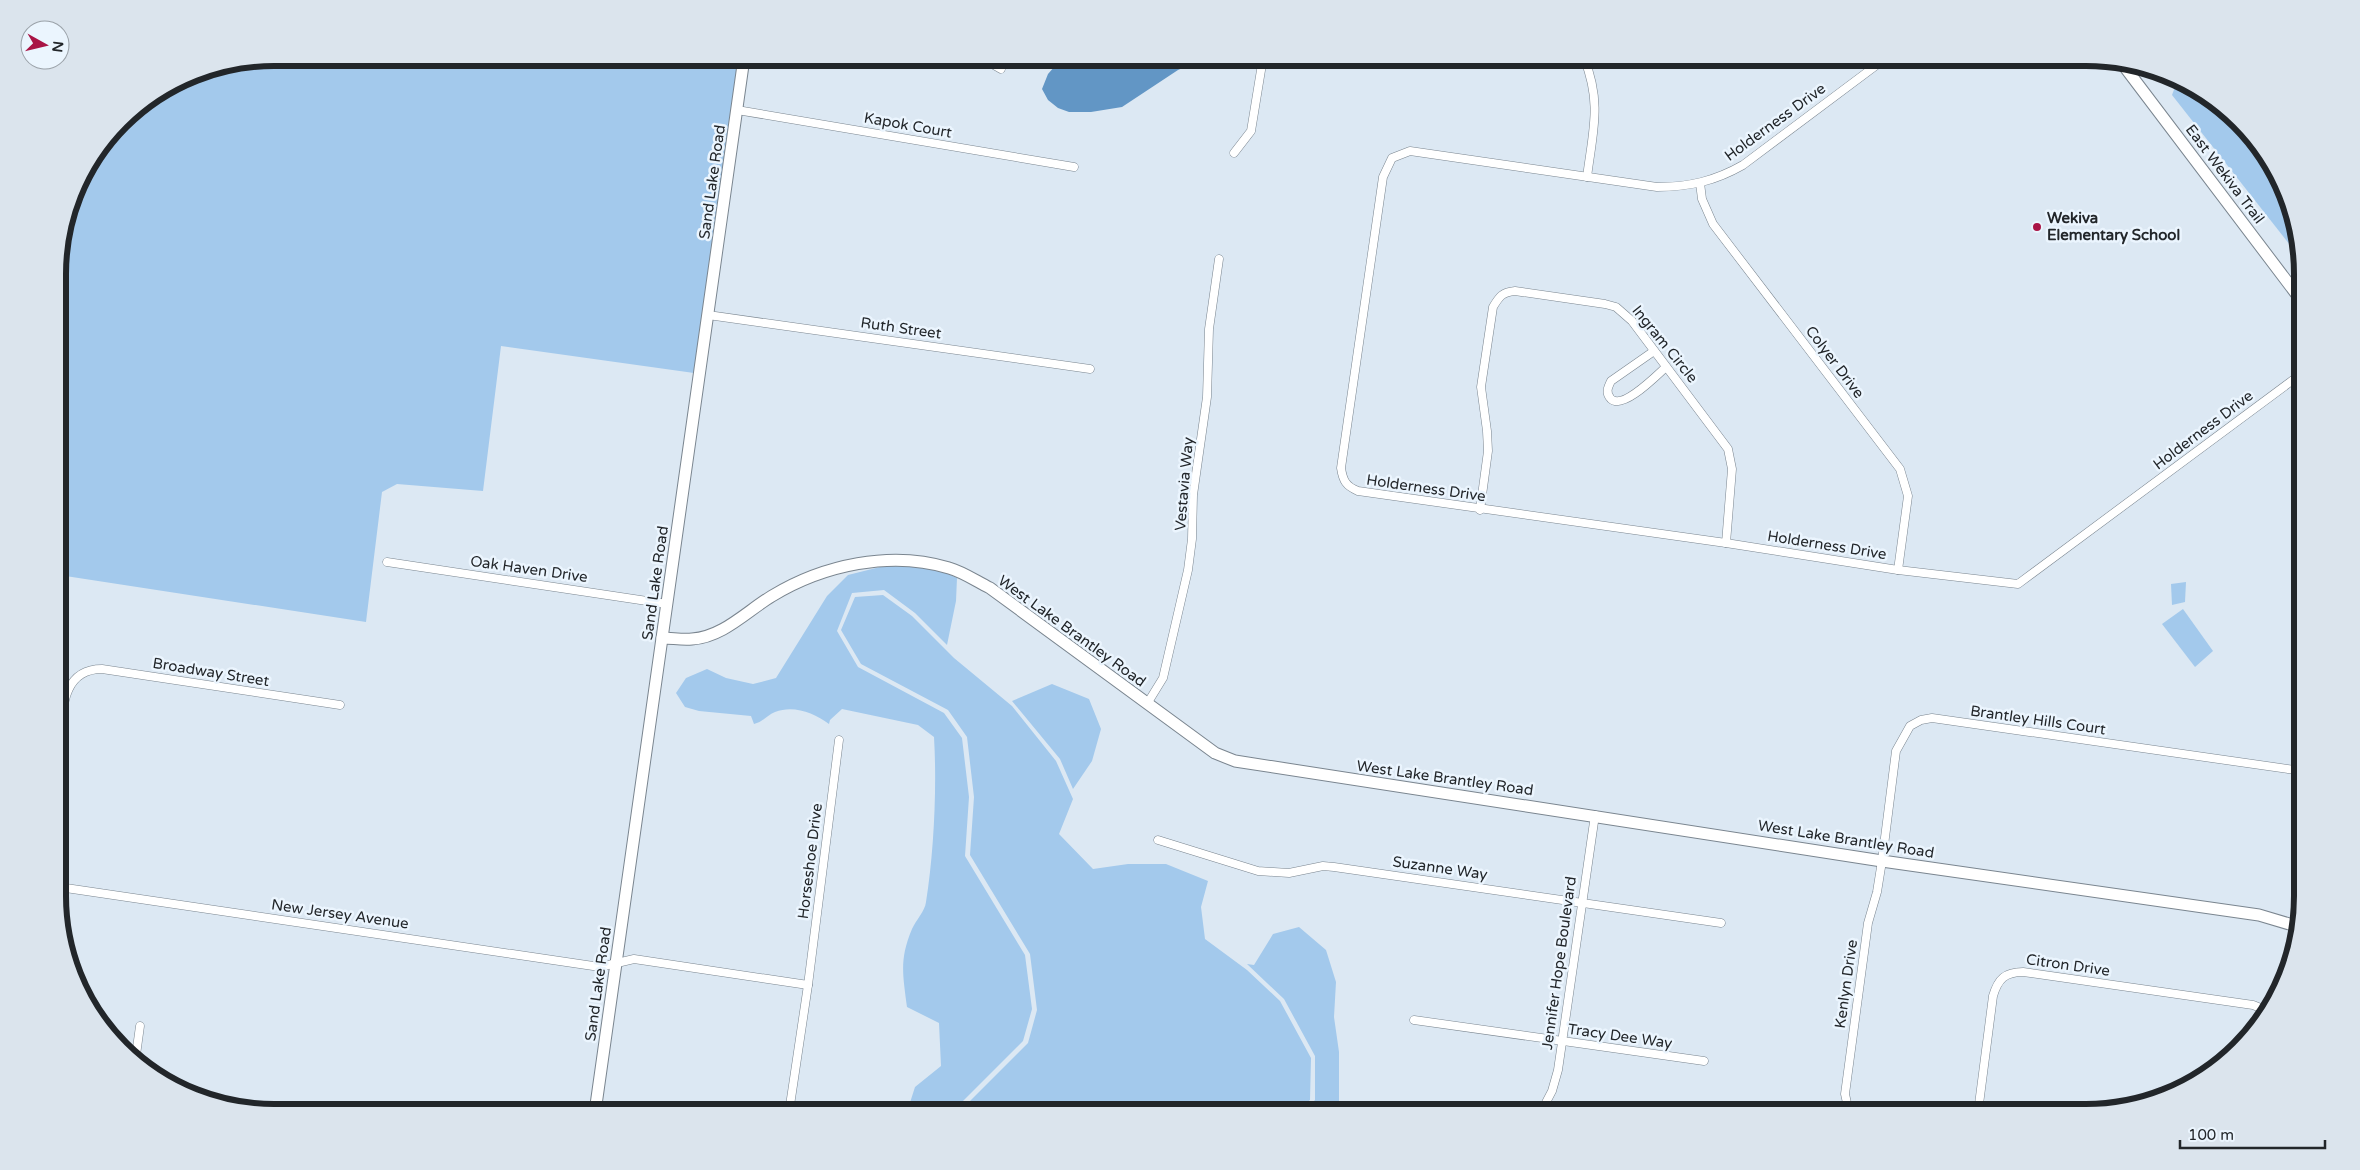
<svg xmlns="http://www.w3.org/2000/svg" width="2360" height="1170" font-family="'Varela Round',sans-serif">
	<rect width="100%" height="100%" fill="#dce8f3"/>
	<g fill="#a3c9ec">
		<path d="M274,58H738L694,373L501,346L483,491L397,484L382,492L366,622L59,575L58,259L80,178L125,119L172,95L179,85L180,81L191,74Z"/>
		<path d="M2178,79L2258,142L2286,191L2301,246V259L2172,95Z"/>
		<path d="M884,566C910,566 934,566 957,578L956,601L947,645L915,613L884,590L852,593L837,631L858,667L944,713L962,738L969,797L965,856L1025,955L1032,1009L1023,1041L957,1107L954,1112H907L915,1087L941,1066L939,1023L907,1007C903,975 899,960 912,929C916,920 925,911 926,902C934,852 937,787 934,737L918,725L842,709L830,720L829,724C814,713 794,705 775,712C767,715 763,722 754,724L751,716L699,711L685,707L676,693L686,678L707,669L726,678L753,684L776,678L827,596L848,575Z"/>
		<path d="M2186,582L2185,602L2172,605L2171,584Z"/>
		<path d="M883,595L912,616L954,658L1012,706L1056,761L1073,799L1059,834L1093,869L1128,864H1166L1208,881L1201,907L1205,939L1247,970L1280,1001L1311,1058L1310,1100L1296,1112H959L1028,1043L1037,1010L1030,954L970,855L974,797L967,737L948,710L861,664L841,630L855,597Z"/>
		<path d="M2183,609L2213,651L2195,667L2162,624Z"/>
		<path d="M1052,684L1089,699L1101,729L1092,761L1073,789L1060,759L1012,701Z"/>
		<path d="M1299,927L1326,950L1336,982L1334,1017L1339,1052V1112H1303L1315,1100V1056L1284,999L1247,964L1254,965L1273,934Z"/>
	</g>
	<path fill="#6296c5" d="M1062,58H1206L1178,70L1122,107L1091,112H1069L1058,108L1048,100L1042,89L1048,74Z"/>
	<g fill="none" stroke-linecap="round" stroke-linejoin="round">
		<defs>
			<g id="street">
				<path d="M982,58L1001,69"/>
				<path d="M1584,58C1602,103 1593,130 1587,177"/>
				<path d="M1886,58L1743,165C1715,181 1689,187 1657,187L1410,151L1392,158L1383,177L1341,468C1343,481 1346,486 1358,491L1726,543L1898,570L2018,584L2301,374"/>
				<path d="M737,110L1074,167"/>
				<path d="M1234,153L1251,131L1263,58"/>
				<path d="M1700,183L1702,199L1713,224L1900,469L1908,496L1898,570"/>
				<path d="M708,315L1090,369"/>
				<path d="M1654,351L1611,381C1608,387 1605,393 1611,399C1623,410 1656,376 1666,367"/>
				<path d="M1480,510L1488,451L1487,431L1481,387L1493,307C1499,297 1502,292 1515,291L1605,304L1616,307L1632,321L1728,449L1732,469L1726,543"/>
				<path d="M387,562L667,604"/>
				<path d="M1147,704L1163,678L1188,570L1192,539L1193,495L1207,397L1209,329L1219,259"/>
				<path d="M59,748C63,716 59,669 102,669L340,705"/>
				<path d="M1158,840L1258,871L1289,873L1323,866L1334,867L1721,923"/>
				<path d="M59,887L600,967L634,959L808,985"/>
				<path d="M1414,1020L1704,1061"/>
				<path d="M136,1055L140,1026"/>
				<path d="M789,1112L808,985L839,740"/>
				<path d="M1541,1112L1552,1091L1558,1070L1595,815"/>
				<path d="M1849,1112L1845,1094L1868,923L1877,892L1882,861L1896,751L1910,726L1921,720L1932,718L2302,771"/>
				<path d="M1978,1112L1993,996C1998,979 2005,972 2023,972L2253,1005L2268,1011"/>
			</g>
			<g id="secondary">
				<path d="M2124,66L2301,300"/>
				<path d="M662,638C672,638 682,640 692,639C723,637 747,611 772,596C823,565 891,550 949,568C963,572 976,581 990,588L1215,753L1235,761L1882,861L2259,915L2296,926"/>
				<path d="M595,1112L744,58"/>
			</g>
		</defs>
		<use href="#street" stroke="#7a858f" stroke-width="9"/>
		<use href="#secondary" stroke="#7a858f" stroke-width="13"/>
		<use href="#street" stroke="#fff" stroke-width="8"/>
		<use href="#secondary" stroke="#fff" stroke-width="11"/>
	</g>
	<circle fill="#a91445" stroke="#ebf5fe" stroke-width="2" cx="2037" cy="227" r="5"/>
	<g text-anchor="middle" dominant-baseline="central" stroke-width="5" stroke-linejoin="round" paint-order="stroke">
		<g font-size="15" fill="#22262a" stroke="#ebf5fe">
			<text transform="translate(1775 122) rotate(-36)">Holderness Drive</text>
			<text transform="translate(908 125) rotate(10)">Kapok Court</text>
			<text transform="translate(2225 174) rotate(53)">East Wekiva Trail</text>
			<text transform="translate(712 182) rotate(-82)">Sand Lake Road</text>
			<text transform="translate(901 328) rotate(8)">Ruth Street</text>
			<text transform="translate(1665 344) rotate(51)">Ingram Circle</text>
			<text transform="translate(1835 362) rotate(53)">Colyer Drive</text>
			<text transform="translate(2203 430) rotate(-37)">Holderness Drive</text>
			<text transform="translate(1184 484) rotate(-85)">Vestavia Way</text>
			<text transform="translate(1426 488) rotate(8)">Holderness Drive</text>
			<text transform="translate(1827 545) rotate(9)">Holderness Drive</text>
			<text transform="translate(529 569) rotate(8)">Oak Haven Drive</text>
			<text transform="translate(655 583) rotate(-82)">Sand Lake Road</text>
			<text transform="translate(1072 631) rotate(36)">West Lake Brantley Road</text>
			<text transform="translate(211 672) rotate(9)">Broadway Street</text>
			<text transform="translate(2038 720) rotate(8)">Brantley Hills Court</text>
			<text transform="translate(1445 778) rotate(8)">West Lake Brantley Road</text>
			<text transform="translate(1846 839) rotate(9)">West Lake Brantley Road</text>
			<text transform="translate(810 861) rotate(-83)">Horseshoe Drive</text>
			<text transform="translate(1440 868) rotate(8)">Suzanne Way</text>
			<text transform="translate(340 914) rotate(8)">New Jersey Avenue</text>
			<text transform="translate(1559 963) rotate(-82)">Jennifer Hope Boulevard</text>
			<text transform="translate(2068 965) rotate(8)">Citron Drive</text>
			<text transform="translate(598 984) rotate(-82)">Sand Lake Road</text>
			<text transform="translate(1846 984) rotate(-82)">Kenlyn Drive</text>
			<text transform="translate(1620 1036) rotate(8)">Tracy Dee Way</text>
		</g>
		<g font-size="15" font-weight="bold" fill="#22262a" stroke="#ebf5fe" text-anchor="start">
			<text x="2047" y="218">Wekiva<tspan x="2047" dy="17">Elementary School</tspan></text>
		</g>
	</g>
	<path d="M0 0H2360V1170H0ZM274 66H2086A208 208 0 0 1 2294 274V896A208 208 0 0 1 2086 1104H274A208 208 0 0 1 66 896V274A208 208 0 0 1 274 66Z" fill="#dbe4ed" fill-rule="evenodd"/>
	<path fill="none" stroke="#22262a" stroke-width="6" d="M274 66H2086A208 208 0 0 1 2294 274V896A208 208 0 0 1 2086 1104H274A208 208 0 0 1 66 896V274A208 208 0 0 1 274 66Z"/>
	<g transform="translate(45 45) rotate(98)"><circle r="24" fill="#ebf5fe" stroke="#9ba2a9"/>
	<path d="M0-4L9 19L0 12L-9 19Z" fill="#a91445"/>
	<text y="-8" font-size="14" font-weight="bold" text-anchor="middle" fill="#22262a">N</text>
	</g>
	<path d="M2180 1140v8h145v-8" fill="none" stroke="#22262a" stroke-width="2.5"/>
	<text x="2188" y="1140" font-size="15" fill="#22262a" stroke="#ebf5fe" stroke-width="4" paint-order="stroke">100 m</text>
</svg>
